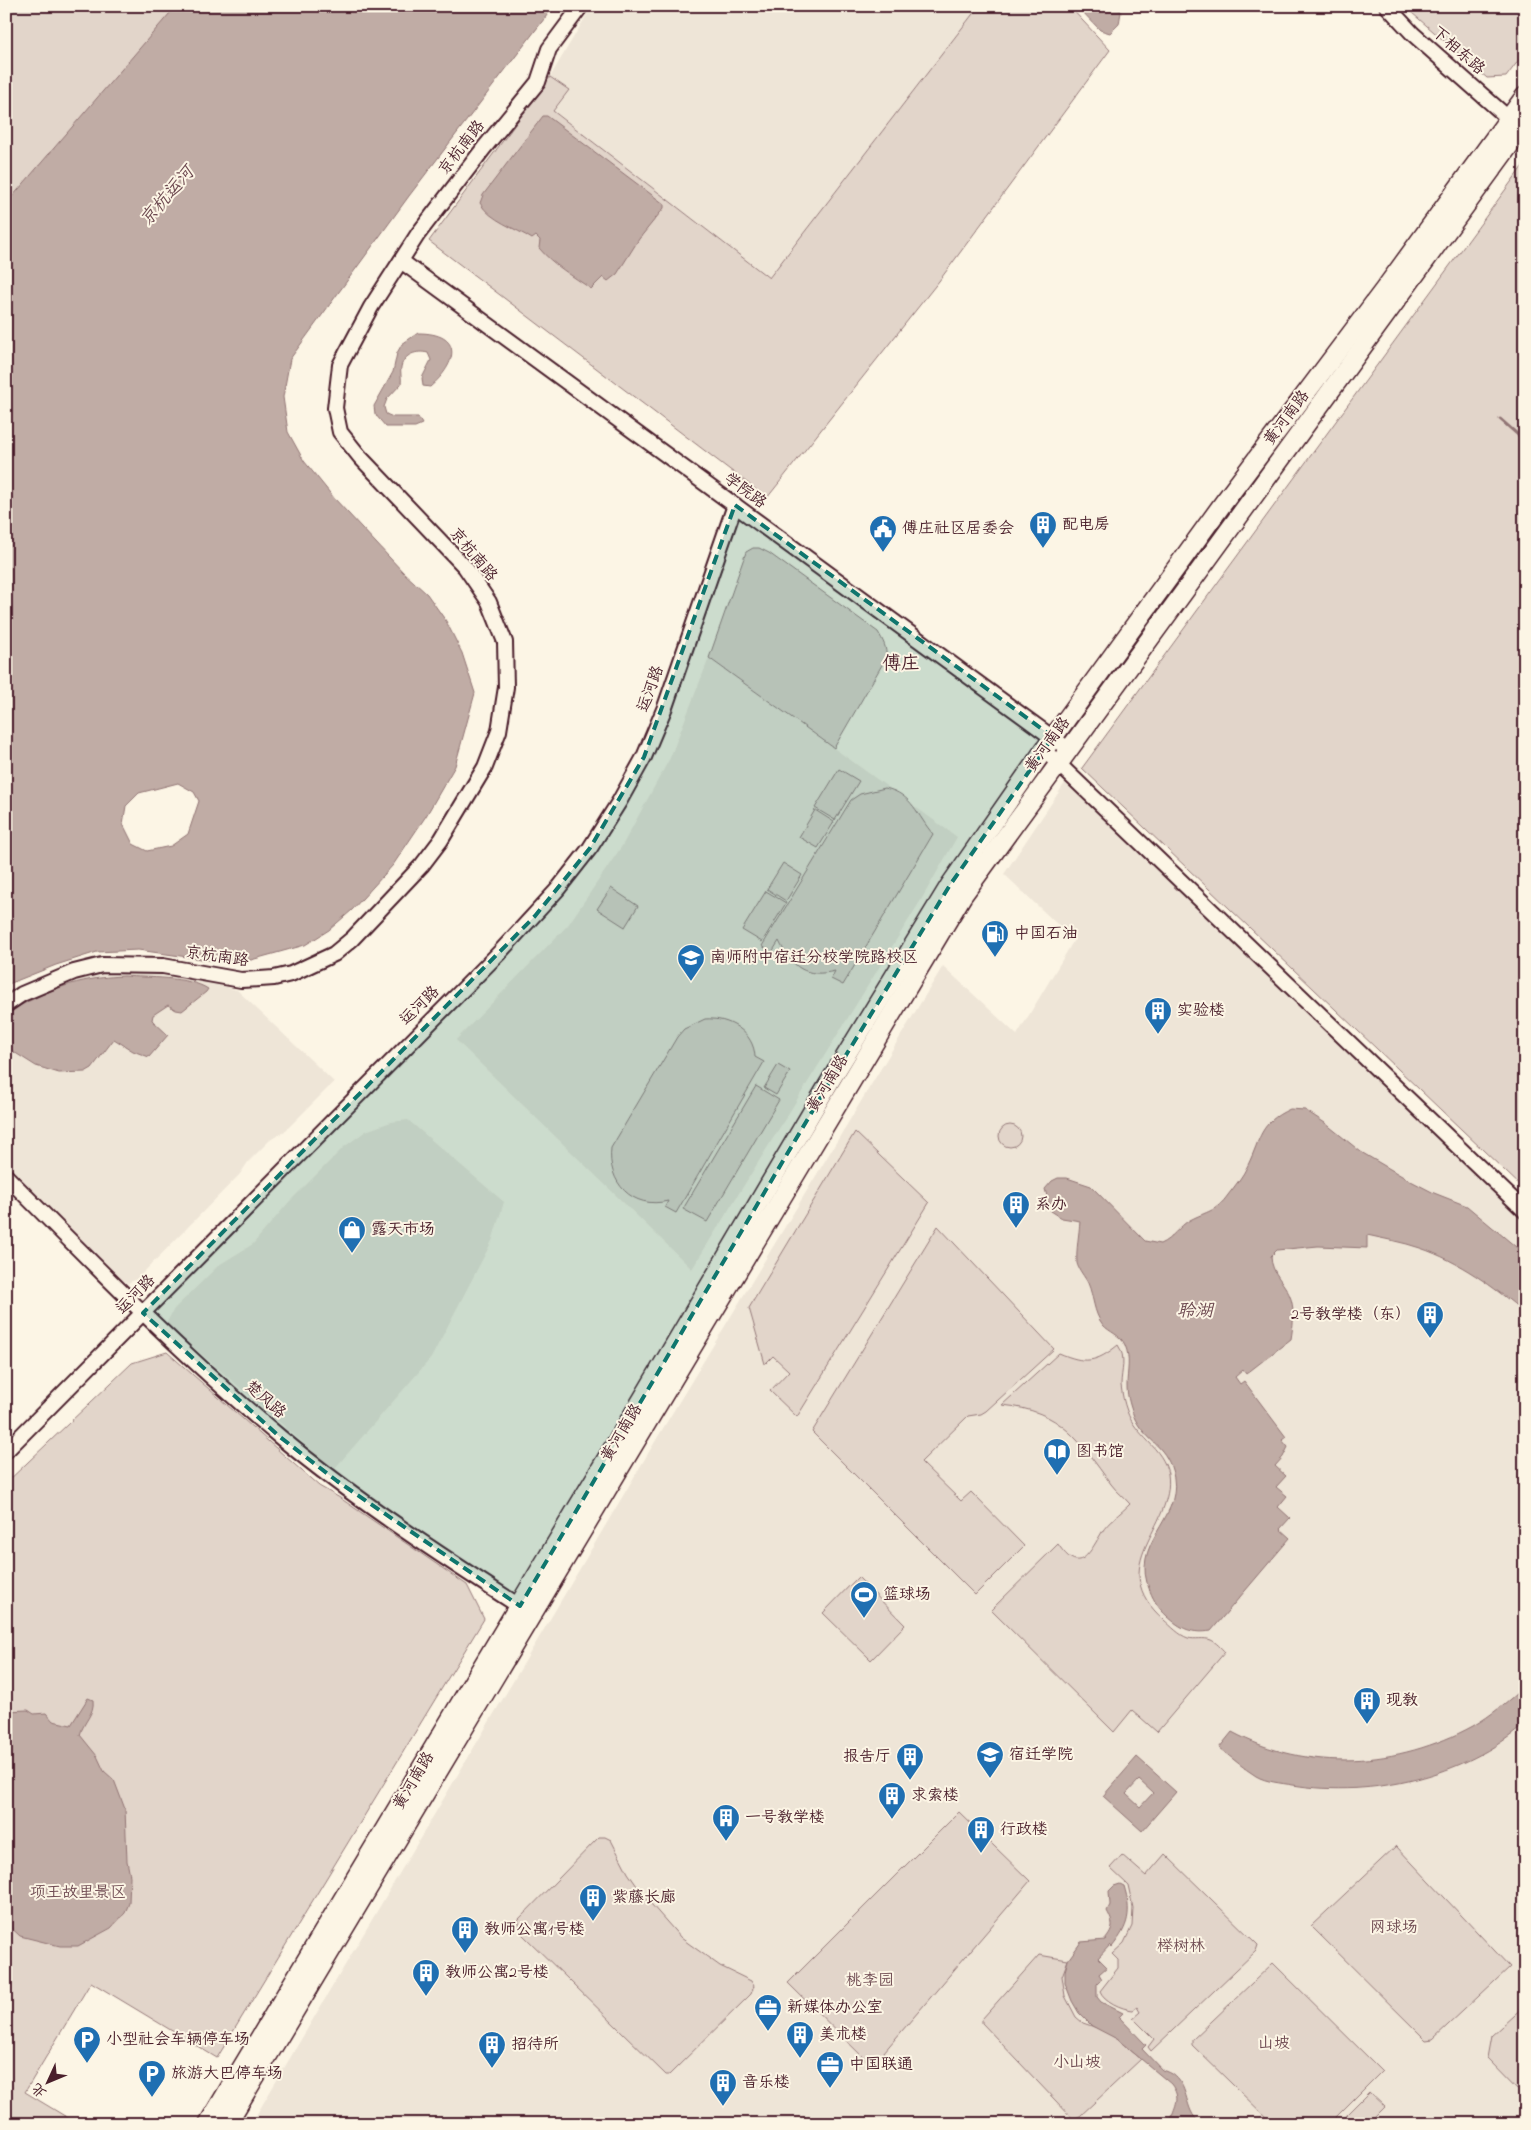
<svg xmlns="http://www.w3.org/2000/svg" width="1531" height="2130" font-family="'Indie Flower','LXGW WenKai TC',sans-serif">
	<rect width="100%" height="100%" fill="#fcf5e5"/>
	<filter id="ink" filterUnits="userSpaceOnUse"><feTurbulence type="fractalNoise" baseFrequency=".02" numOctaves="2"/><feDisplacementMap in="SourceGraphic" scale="10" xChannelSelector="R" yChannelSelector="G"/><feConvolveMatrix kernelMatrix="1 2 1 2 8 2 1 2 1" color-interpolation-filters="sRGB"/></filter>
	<g filter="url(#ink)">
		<g fill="#eee5d7">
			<path d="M592,6H979L769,278L553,111L568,90L550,77Z"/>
			<path d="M709,658L957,837L921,900L692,1269L456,1040L568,925L622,846L670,758Z"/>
			<path d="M1065,783L1525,1217V2124H251L659,1435L943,966L1017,1035L1074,940L1004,874Z"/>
			<path d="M102,971L160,973L206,981L237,990L334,1082L285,1131L270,1140L248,1162L240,1174L137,1279L128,1283L119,1279L6,1169V1009L56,984Z"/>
			<path d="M408,1120L504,1202L492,1241L431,1358L335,1468L324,1461L169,1326L167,1322L174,1309L219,1265L253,1244L289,1202L344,1147L366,1131L391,1122Z"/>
		</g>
		<g fill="#e2d5ca" stroke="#967a7a">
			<path d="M6,6H178L6,212Z"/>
			<path d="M979,6H1069L1110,50L939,281L767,498L429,241L550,77L569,90L553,111L769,278Z"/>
			<path d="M1404,6H1525V52L1506,77L1487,78Z"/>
			<path d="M1525,163V1190L1082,768Z"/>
			<path d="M753,548H759L769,553L878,632C883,641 887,647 886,658L834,748L709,658L746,552Z"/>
			<path d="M839,769L859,781L835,820L815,808Z"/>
			<path d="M885,788C913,794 917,816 933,834L843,985L831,979L835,971C806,978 792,968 779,941L772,952L762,946L851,800L860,794Z"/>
			<path d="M815,810L834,822L818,848L799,837Z"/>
			<path d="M783,863L802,875L786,901L767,889Z"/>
			<path d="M611,888L638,906L625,927L597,909Z"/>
			<path d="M766,891L786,903L762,942L742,930Z"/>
			<path d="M705,1019C729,1017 754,1032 755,1057L764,1062L676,1213L665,1207L668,1201C632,1210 607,1182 611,1148L677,1037L684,1029Z"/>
			<path d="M778,1065L790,1072L776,1095L764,1088Z"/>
			<path d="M756,1086L779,1100L707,1222L683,1209Z"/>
			<circle cx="1010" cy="1136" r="11"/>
			<path d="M855,1132L929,1203L797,1417L770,1391L789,1371L773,1356L765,1364L749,1308Z"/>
			<path d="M938,1226L1054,1349L986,1411L981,1414L968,1416L921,1462L961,1501L971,1492L1024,1546L975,1595L812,1432Z"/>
			<path d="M1118,1345C1127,1358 1121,1371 1121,1385C1122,1394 1124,1403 1127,1411C1135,1436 1163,1447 1168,1474C1176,1527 1102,1565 1164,1620C1171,1626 1179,1635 1188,1638C1195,1640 1204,1637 1211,1640C1216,1642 1221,1648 1225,1652L1157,1732L1132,1710L1114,1732L991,1610L1058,1544C1079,1576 1089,1554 1102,1532C1108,1522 1121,1513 1130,1504C1124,1497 1116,1491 1111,1484C1078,1440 1063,1411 1002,1405L1059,1353C1085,1364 1096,1363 1118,1345Z"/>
			<path d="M167,1352L319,1486L340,1498L467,1585L484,1619L217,2058L91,1982L25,2092L78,2124H6V1483L132,1363Z"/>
			<path d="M858,1577L905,1625L871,1660L823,1613Z"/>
			<path d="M959,1812L1030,1881L872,2066L788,1983Z"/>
			<path d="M599,1837H605L611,1840L628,1873L644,1896L681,1938L720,1966L751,1981L754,1986L751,1994L669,2075H666L522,1934L518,1920Z"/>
			<path d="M1396,1846L1510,1967L1433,2039L1426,2040L1311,1926Z"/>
			<path d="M1165,1854L1258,1945L1256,1951L1151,2051L1148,2047L1154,2039L1133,2018L1140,2012L1137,2007L1133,2010C1121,2009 1104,2001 1100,1991L1118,1968V1960L1112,1954L1124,1943L1132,1926L1133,1908L1128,1885L1110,1868L1122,1855L1146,1876Z"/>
			<path d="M1039,1955L1068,1960L1062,1976L1065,1996L1076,2017L1083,2023L1103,2030L1117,2039L1141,2059L1080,2116L1073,2119L982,2023V2019Z"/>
			<path d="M1273,1963L1382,2071L1329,2124H1273L1192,2045V2040Z"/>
			<path d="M1525,2005V2097L1487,2058L1491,2036Z"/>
			<path d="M1369,2092L1385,2107L1368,2124H1344L1341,2120Z"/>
		</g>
		<g fill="#c0aca5" stroke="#917474" fill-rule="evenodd">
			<path d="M176,6H554L409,196L290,359L283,397L288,432L304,461L334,498L403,572L427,594L446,621L462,653L475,693L455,766L426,816L393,865L352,910L329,930L305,945L251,960L216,961L138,950L97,952L56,965L6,985V204ZM178,783L194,792L199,801L188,834L171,846L147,851L133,844L123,824L126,806L139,793Z"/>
			<path d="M1077,6H1118L1121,12L1119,24L1110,33L1100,30Z"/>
			<path d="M543,116H547L664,204V208L639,239L617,274L608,281L603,277L591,289C573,276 553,265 539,248L540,240L536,236L532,239C516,228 490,221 480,203L483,195Z"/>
			<path d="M418,333C464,333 458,363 430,387L423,386L422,378L431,360L428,353C417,350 404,354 401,367C400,372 402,379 401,384L387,399L384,407L386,414L393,417H418L422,424L415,427H386L375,414L374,406L393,372L397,353L402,344Z"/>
			<path d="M124,976C147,978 188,976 208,989L206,992L182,1011L176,1010L168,1005L153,1015L152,1020L168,1035L149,1057L133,1051L114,1039L92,1068L85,1072L59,1073L36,1066L6,1047V1013C49,990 75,978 124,976Z"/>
			<path d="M1290,1109L1305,1110L1325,1123L1361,1152L1407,1179L1434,1193L1467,1206L1522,1252L1525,1255V1313C1494,1287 1459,1261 1420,1248C1403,1242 1384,1239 1367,1235V1248L1318,1246L1277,1250L1271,1256C1271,1274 1286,1283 1291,1299C1295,1313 1293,1326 1291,1339L1246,1374L1243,1370L1235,1377L1240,1384L1244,1381L1286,1437L1282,1440L1288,1447L1283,1457L1275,1466L1286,1476L1276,1487L1287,1496L1278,1507L1290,1518L1280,1529L1290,1538L1211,1631C1192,1634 1181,1629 1167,1616C1159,1609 1154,1601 1150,1591C1129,1543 1181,1521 1174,1478C1168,1445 1147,1443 1135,1419C1131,1409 1127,1397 1127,1386C1127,1371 1131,1359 1125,1345C1121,1335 1109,1332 1103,1325C1093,1312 1094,1297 1088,1283C1085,1277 1078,1269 1077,1263C1076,1250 1079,1235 1080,1221L1062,1218L1051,1211L1045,1189L1052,1181L1058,1178H1067L1091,1186L1145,1241L1160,1244C1172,1239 1179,1226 1190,1220C1207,1211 1216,1212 1228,1195C1235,1186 1243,1176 1248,1165C1261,1138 1259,1123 1290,1109Z"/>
			<path d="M1525,1686V1724C1464,1777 1372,1798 1293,1785C1281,1783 1266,1782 1256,1776C1243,1768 1231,1757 1219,1748L1232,1732C1308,1773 1398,1767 1473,1726C1492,1715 1508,1701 1525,1686Z"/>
			<path d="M88,1698L93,1700C95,1714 83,1722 80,1735L97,1756L104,1771L114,1780L125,1809L127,1861L130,1876L129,1903L125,1913L111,1928L78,1946H60L20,1936L6,1923V1711L28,1710L34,1714L46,1713L53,1721L71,1725Z"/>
			<path d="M1137,1757L1176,1792L1142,1831L1103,1796ZM1139,1780L1153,1793L1140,1807L1126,1794Z"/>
			<path d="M1120,1884L1124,1886C1132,1912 1129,1926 1112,1947L1110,1945L1098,1958L1107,1967L1099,1974L1102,1979L1097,1984V1997L1101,2002L1123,2013L1119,2017L1146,2045L1142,2049L1162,2070C1185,2075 1184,2095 1191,2111C1193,2116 1197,2120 1201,2124H1173L1171,2120C1175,2106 1182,2099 1171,2084L1117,2039L1092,2026L1079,2013L1072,2001L1065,1983V1971L1068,1960L1081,1942L1105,1940C1114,1929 1114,1924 1107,1911L1110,1905L1109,1891L1114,1886Z"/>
		</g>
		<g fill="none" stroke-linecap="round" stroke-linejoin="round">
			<path stroke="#917474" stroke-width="3" d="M1500,419L1525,441"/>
			<defs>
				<g id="minor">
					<path d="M1387,6L1413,34L1516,125"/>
					<path d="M401,261L1068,749"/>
					<path d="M1044,750L1525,1211"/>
					<path d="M6,1005L22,994L74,972L102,965L163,966L241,980L260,979L274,978L291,974L334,954L352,939L422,865L441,840L485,767L499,731L506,687L505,642L489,602L465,567L360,457L340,432L335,408L340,365L371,307L418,234L484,148L538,82L549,49L581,6"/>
					<path d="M6,1176C95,1266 183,1356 280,1437C357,1501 443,1557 527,1611"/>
					<path d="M6,1451L499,953L557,890L590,848L619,802L644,757L665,707L735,505"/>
				</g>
				<g id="major">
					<path d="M208,2124L643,1398L832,1078L950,885L1044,750L1224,502L1386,287L1525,96"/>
					<path d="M227,2124L963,895L1525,124"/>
				</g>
			</defs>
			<use href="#minor" stroke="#4a1f2b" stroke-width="18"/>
			<use href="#major" stroke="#4a1f2b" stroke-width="21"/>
			<use href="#minor" stroke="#fcf5e5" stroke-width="14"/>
			<use href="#major" stroke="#fcf5e5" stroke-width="18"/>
		</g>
	</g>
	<path fill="#0f766e" fill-opacity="0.2" stroke="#0f766e" stroke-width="4" stroke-dasharray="10 6" stroke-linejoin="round" d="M735,505L1053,737L950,885L832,1078L520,1606L337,1481L280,1437L143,1313L535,916L590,848L644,757Z"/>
	<defs>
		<symbol id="building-pin" viewBox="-11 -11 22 30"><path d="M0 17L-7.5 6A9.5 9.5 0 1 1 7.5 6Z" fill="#1f6fb2" stroke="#fcf5e5"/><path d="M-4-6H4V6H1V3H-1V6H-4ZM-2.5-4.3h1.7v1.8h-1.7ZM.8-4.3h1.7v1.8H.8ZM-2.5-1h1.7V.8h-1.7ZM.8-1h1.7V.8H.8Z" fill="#fff"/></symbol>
		<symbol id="civic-pin" viewBox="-11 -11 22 30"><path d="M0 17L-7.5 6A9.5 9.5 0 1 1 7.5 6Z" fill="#1f6fb2" stroke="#fcf5e5"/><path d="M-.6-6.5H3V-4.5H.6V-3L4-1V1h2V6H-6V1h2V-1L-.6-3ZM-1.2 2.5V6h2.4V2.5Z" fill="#fff"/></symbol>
		<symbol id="fuel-pin" viewBox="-11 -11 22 30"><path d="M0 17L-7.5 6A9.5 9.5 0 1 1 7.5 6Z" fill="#1f6fb2" stroke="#fcf5e5"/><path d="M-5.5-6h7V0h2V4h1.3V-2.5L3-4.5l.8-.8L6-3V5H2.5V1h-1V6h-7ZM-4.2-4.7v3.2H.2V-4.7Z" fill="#fff"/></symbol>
		<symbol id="school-pin" viewBox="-11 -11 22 30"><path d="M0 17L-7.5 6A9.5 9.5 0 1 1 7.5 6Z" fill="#1f6fb2" stroke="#fcf5e5"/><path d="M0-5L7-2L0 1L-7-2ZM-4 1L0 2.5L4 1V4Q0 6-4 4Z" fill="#fff"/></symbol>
		<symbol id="shop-pin" viewBox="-11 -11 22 30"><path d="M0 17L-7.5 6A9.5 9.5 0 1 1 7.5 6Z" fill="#1f6fb2" stroke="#fcf5e5"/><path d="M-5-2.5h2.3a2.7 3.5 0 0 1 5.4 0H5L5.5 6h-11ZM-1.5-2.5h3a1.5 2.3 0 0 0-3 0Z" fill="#fff"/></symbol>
		<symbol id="library-pin" viewBox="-11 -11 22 30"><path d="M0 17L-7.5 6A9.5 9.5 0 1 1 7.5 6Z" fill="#1f6fb2" stroke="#fcf5e5"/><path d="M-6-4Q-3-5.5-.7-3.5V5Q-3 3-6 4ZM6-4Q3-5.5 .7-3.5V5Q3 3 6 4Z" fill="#fff"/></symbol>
		<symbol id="stadium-pin" viewBox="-11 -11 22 30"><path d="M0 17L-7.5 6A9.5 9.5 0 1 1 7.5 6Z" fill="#1f6fb2" stroke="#fcf5e5"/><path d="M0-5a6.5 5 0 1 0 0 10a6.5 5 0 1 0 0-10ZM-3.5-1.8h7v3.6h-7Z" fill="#fff"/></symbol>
		<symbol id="university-pin" viewBox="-11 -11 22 30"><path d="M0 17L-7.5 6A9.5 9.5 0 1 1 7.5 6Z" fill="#1f6fb2" stroke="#fcf5e5"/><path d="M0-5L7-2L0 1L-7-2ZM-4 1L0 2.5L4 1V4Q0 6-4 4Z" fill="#fff"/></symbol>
		<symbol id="office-pin" viewBox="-11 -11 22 30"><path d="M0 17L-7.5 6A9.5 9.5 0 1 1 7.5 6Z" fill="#1f6fb2" stroke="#fcf5e5"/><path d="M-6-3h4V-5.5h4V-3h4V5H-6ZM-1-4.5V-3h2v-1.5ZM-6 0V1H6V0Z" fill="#fff"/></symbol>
		<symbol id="parking-pin" viewBox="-11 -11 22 30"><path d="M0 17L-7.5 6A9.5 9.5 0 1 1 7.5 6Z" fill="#1f6fb2" stroke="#fcf5e5"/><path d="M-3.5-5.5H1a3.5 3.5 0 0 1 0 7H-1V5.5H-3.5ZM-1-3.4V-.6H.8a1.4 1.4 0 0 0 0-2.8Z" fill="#fff"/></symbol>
	</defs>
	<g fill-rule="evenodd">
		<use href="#building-pin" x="1027" y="509" width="32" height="43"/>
		<use href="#civic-pin" x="867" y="513" width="32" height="43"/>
		<use href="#fuel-pin" x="979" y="918" width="32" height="43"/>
		<use href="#school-pin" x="675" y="942" width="32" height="43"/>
		<use href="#building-pin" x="1142" y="995" width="32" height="43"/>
		<use href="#building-pin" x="1000" y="1189" width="32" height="43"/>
		<use href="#shop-pin" x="336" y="1214" width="32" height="43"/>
		<use href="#building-pin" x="1414" y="1299" width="32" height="43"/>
		<use href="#library-pin" x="1041" y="1436" width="32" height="43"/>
		<use href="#stadium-pin" x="848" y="1579" width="32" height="43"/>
		<use href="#building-pin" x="1351" y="1685" width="32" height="43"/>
		<use href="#university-pin" x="974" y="1739" width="32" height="43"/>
		<use href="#building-pin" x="894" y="1741" width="32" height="43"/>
		<use href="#building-pin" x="876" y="1780" width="32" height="43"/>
		<use href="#building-pin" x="710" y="1802" width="32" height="43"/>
		<use href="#building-pin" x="965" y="1814" width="32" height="43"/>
		<use href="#building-pin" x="577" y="1882" width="32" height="43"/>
		<use href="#building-pin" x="449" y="1914" width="32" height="43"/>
		<use href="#building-pin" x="410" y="1957" width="32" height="43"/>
		<use href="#office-pin" x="752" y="1992" width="32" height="43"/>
		<use href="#building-pin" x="784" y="2019" width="32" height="43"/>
		<use href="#parking-pin" x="71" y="2024" width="32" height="43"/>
		<use href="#building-pin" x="476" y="2029" width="32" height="43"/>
		<use href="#office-pin" x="814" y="2049" width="32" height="43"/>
		<use href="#parking-pin" x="136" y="2058" width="32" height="43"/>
		<use href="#building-pin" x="707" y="2067" width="32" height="43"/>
	</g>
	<g text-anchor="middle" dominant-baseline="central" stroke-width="4" stroke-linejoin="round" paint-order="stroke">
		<g font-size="16" fill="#4a1f2b" stroke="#fcf5e5">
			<text transform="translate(1458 51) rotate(41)">下相东路</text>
			<text transform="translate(462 148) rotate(-52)">京杭南路</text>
			<text transform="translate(1287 418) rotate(-53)">黄河南路</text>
			<text transform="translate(745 491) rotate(36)">学院路</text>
			<text transform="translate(473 555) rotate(50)">京杭南路</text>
			<text transform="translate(651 689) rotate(-70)">运河路</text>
			<text transform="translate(1048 745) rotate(-54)">黄河南路</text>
			<text transform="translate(217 957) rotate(8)">京杭南路</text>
			<text transform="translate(420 1006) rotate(-45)">运河路</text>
			<text transform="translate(828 1084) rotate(-59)">黄河南路</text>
			<text transform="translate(136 1295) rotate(-46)">运河路</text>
			<text transform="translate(265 1400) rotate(41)">楚风路</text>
			<text transform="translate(622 1433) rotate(-59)">黄河南路</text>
			<text transform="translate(414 1781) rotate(-59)">黄河南路</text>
		</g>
		<g font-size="16" fill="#4a1f2b" stroke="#fcf5e5" text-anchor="start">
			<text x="1062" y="525">配电房</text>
			<text x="902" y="529">傅庄社区居委会</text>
			<text x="1014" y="934">中国石油</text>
			<text x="710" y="958">南师附中宿迁分校学院路校区</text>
			<text x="1177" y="1011">实验楼</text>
			<text x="1035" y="1205">系办</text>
			<text x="371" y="1230">露天市场</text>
			<text x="1411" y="1315" text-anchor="end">2号教学楼（东）</text>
			<text x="1076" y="1452">图书馆</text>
			<text x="883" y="1595">篮球场</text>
			<text x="1386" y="1701">现教</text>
			<text x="1009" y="1755">宿迁学院</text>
			<text x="891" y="1757" text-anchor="end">报告厅</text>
			<text x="911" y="1796">求索楼</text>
			<text x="745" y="1818">一号教学楼</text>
			<text x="1000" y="1830">行政楼</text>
			<text x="612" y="1898">紫藤长廊</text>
			<text x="484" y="1930">教师公寓1号楼</text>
			<text x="445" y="1973">教师公寓2号楼</text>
			<text x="787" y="2008">新媒体办公室</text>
			<text x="819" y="2035">美术楼</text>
			<text x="106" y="2040">小型社会车辆停车场</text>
			<text x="511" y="2045">招待所</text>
			<text x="849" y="2065">中国联通</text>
			<text x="171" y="2074">旅游大巴停车场</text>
			<text x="742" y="2083">音乐楼</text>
		</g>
		<g font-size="16" fill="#704c53" stroke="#fcf5e5">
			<text x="78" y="1893">项王故里景区</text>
			<text x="1394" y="1928">网球场</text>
			<text x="1181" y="1947">榉树林</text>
			<text x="870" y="1981">桃李园</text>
			<text x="1274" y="2044">山坡</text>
			<text x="1077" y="2063">小山坡</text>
		</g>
		<g font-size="18" font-style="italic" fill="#6d4950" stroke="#fcf5e5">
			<text transform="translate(168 197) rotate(-49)">京杭运河</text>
			<text x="1195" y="1312">聆湖</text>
		</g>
		<g font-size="19" fill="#4a1f2b" stroke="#fcf5e5">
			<text x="901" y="664">傅庄</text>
		</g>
	</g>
	<rect width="1531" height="2130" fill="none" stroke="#fcf5e5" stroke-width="25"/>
	<rect x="12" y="12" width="1506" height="2105" fill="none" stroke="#4a1f2b" stroke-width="2" filter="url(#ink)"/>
	<g transform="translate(48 2082) rotate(226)" stroke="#fcf5e5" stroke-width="4" paint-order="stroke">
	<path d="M0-4L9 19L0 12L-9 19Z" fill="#4a1f2b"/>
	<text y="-8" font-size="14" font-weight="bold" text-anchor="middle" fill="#4a1f2b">北</text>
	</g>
</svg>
